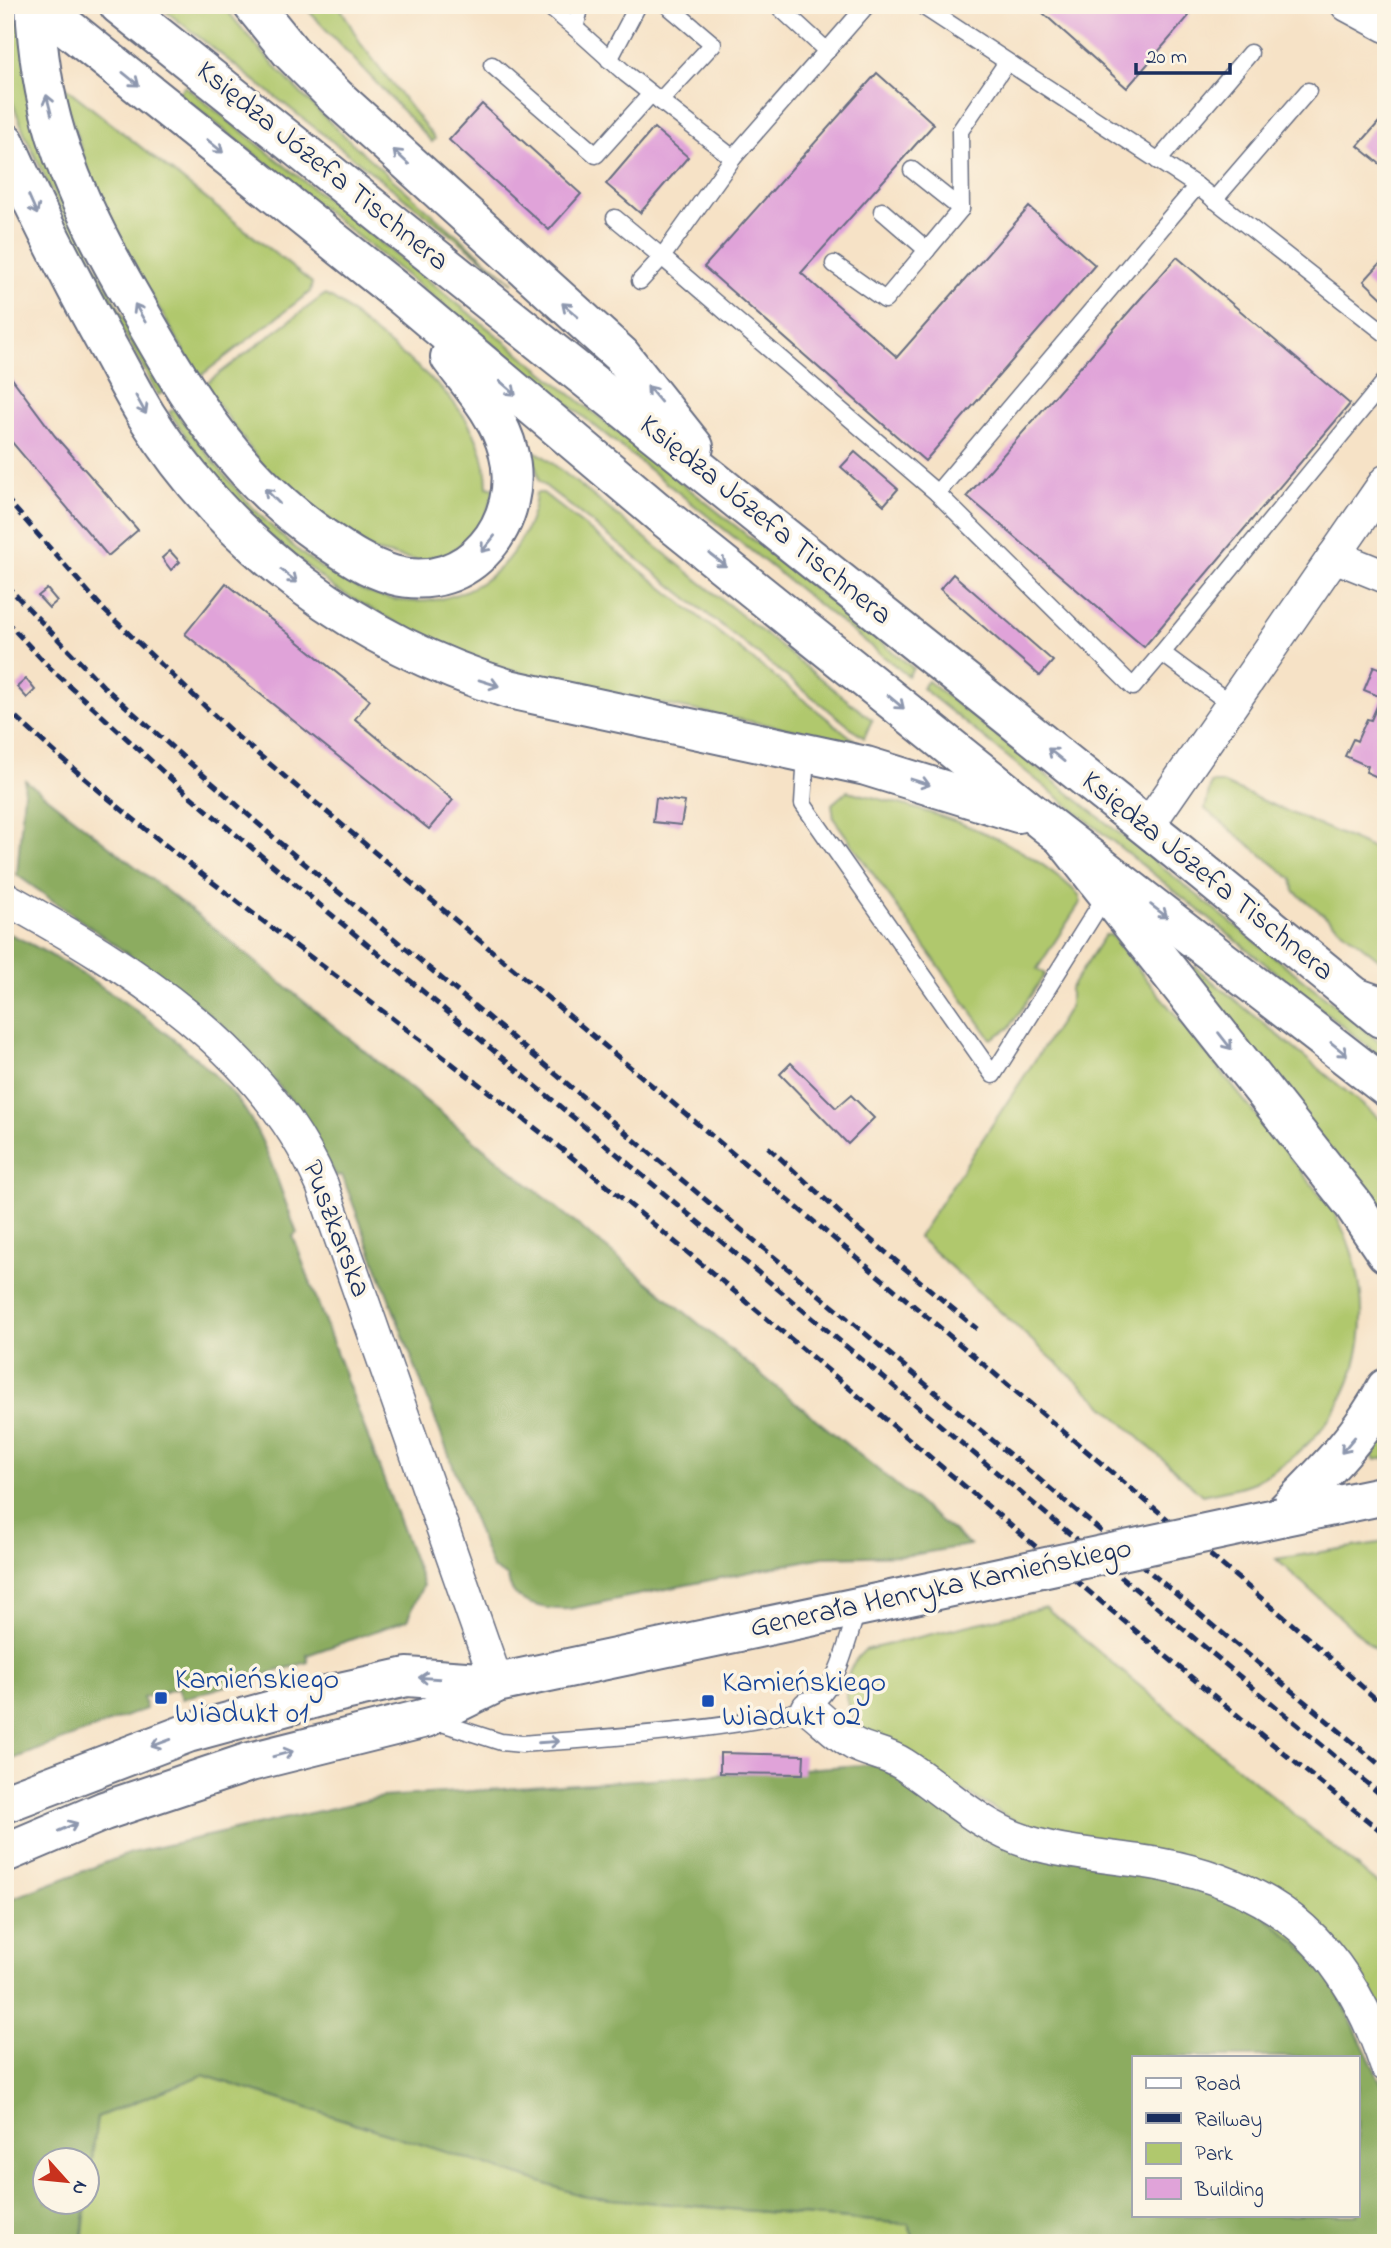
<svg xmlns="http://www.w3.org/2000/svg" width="1391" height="2248" font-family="'Indie Flower',sans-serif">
	<rect width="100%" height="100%" fill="#fcf5e5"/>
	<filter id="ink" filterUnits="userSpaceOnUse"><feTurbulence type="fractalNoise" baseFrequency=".0143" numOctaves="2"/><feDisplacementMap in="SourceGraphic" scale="14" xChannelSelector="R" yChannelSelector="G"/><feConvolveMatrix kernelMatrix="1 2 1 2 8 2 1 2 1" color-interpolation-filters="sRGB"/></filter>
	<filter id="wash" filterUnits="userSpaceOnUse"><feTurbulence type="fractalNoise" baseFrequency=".00686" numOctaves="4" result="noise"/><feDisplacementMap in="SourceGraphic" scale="28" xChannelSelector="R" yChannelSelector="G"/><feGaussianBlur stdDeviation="1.57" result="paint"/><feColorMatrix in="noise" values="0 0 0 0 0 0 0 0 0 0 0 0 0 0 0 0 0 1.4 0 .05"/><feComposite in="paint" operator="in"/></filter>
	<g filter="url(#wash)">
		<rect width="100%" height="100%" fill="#f6e2c6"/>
		<g fill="#b0c86d" stroke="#667c66" stroke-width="2">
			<path d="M5,5H17L93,260L164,392L158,395L80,252L26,137L5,83Z"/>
			<path d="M158,5H223C305,111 412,196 513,283Z"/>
			<path d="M303,5H339L361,44L435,139L432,142Z"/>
			<path d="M60,83L312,283L310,292L199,377L140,276L87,168Z"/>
			<path d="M185,86L913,668L908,676L178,93Z"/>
			<path d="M324,295C340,300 357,319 371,330C424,372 486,413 487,487L495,489L481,528L447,555L419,561L373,551L273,480L204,385Z"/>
			<path d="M174,409C237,496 359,657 482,582C510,565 534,526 536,493H543L858,743L563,684L495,666L411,631L335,589L269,535L206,465L169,412Z"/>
			<path d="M533,451L542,455L872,720L864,738L539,481Z"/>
			<path d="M928,681L1340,1009L1386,1048V1061L922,688Z"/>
			<path d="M1211,783H1222L1386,854V965L1294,891L1292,879L1205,809Z"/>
			<path d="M847,791C931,811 1017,833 1080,896V903L1037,969L1045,974L1009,1028L991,1039L834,819L832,804Z"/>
			<path d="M1105,935H1111L1334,1212C1391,1315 1360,1428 1254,1482C1239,1489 1218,1491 1202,1495L918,1237L1070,1007V989Z"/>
			<path d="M1195,967L1386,1124V1224L1188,975Z"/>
			<path d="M1386,1423V1458L1375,1460L1367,1448Z"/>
			<path d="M1386,1542V1659L1276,1559Z"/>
			<path d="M1045,1607L1386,1891V2034L871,1738C843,1714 836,1676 865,1650Z"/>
			<path d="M203,2075L587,2197L908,2224L916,2243H82L97,2117Z"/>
		</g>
		<g fill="#8cac60" stroke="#546e5f" stroke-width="2" fill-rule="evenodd">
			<path d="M25,780L220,933L970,1545L912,1555L823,1557L569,1609C547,1610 510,1605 508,1577L492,1568L342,1175L336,1176L295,1105L240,1041L192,1000L17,875Z"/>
			<path d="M5,932C68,958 208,1054 245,1110C269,1147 281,1193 297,1233L293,1236L423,1585L407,1620L307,1655L308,1662L182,1699L178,1688L143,1698L146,1709L5,1762Z"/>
			<path d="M877,1764L949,1810L1249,1903L1325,1967L1386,2093V2243H916L908,2224L587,2197L203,2075L97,2117L88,2193V2160H46V2202L86,2203L81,2243H5V1901L131,1853L382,1797ZM1134,2057H1358V2215H1134Z"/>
		</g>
		<g id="blocks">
			<g fill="#e0a3d9">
				<path d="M1034,5H1175L1189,16L1127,88Z"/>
				<path d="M877,73L934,124L801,273L897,357L1029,207L1095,265L925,461L704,267Z"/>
				<path d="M482,104L581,194L549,230L449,140Z"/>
				<path d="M1386,114V169L1358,146Z"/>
				<path d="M654,128L688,157L640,213L606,184Z"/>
				<path d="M1177,257L1350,404L1144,647L967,496Z"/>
				<path d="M1386,257V302L1364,281Z"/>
				<path d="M5,369L55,436L138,530L108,556L5,434Z"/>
				<path d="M855,452L898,489L884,505L841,467Z"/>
				<path d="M170,551L180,562L171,570L162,558Z"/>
				<path d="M953,574L1053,661L1040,676L940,589Z"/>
				<path d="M226,583L370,700L355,719L453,800L429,829L185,634Z"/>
				<path d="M47,589L57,601L49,608L38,596Z"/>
				<path d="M1374,666L1386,671L1384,780L1366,772L1368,766L1345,756L1353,739L1357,741L1367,719L1371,720L1381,697L1364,690Z"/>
				<path d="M26,679L35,690L27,698L17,687Z"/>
				<path d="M656,798L685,802L681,825L653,822Z"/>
				<path d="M791,1063L836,1108L851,1095L874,1118L848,1144L780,1074Z"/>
				<path d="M720,1753L804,1755L803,1774L720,1773Z"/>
			</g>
		</g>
	</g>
	<g filter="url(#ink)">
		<use href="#blocks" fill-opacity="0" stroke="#686e82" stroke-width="2"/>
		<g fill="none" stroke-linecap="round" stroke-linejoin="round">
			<defs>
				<g id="lane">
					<path d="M547,5L575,28"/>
					<path d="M581,5L575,28L626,74L733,158L867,5"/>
					<path d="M777,5L827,51"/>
					<path d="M921,5L1197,186L1386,334"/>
					<path d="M609,60L638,5"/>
					<path d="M492,65L596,155L651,94"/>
					<path d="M660,101L713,44L667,5"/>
					<path d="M733,158L662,257L937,493L1197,186"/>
					<path d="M1158,161L1250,53"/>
					<path d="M912,170L961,209L960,131L1007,62"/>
					<path d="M1214,200L1308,91"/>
					<path d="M882,211L927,250L961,209"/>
					<path d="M615,218L662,257L640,281"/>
					<path d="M834,264L885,300L927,250"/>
					<path d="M937,493L1133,687L1162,653L1232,705"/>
					<path d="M1162,653L1386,380"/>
					<path d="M806,753L803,804L993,1075L1108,892"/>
					<path d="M432,1720L501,1742L522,1744C573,1740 787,1728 817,1701C841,1679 847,1638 858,1609"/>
				</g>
				<g id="street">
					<path d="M1347,5L1386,26"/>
					<path d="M1334,556L1386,577"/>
					<path d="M1147,827L1386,481"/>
					<path d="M5,898C130,967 263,1049 322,1185L497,1683"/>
					<path d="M808,1708C823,1719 837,1735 854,1744C869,1752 888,1754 903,1764C944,1790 979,1827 1028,1842C1070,1855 1115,1856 1158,1864C1280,1886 1346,1948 1386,2065"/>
				</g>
				<g id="secondary">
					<path d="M35,5C37,50 43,92 56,135C75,196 105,252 137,307C188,398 236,477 324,538C346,553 368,568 393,575C469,596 527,520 508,451C499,415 471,386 450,357"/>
					<path d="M39,5L401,295L665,518L1046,824L1386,1087"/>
					<path d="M119,5L1167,843L1381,1018"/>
					<path d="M253,5L291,52L336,97L621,355L694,447"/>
					<path d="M5,142C35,209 67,272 102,336C117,362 130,389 146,415C230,549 359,643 509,689L866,766L1018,813"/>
				</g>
				<g id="primary">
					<path d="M1065,840L1353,1204L1386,1253"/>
					<path d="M1355,997L1386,1008"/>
					<path d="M1280,1517C1319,1477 1360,1439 1386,1388"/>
					<path d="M1280,1517L1386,1495"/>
					<path d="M5,1803L188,1733L331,1694L407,1677L495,1683"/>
					<path d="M5,1853L104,1811L250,1762L426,1718L497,1683L976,1582"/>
				</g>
			</defs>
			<use href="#lane" stroke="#686e82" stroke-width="19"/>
			<use href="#street" stroke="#686e82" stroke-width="35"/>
			<use href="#secondary" stroke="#686e82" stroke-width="42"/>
			<use href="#primary" stroke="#686e82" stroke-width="42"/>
			<use href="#lane" stroke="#fff" stroke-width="16"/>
			<use href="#street" stroke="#fff" stroke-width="32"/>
			<use href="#secondary" stroke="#fff" stroke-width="38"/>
			<use href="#primary" stroke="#fff" stroke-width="38"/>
			<g stroke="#1b2f5e" stroke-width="5" stroke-dasharray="10 5" stroke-linecap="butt">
				<path d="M5,497L105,611L233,733L1291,1623L1386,1708"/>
				<path d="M5,584L103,686L280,843L1386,1770"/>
				<path d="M5,620L49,667L184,791L1386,1799"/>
				<path d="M5,707C184,875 390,1009 580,1164C851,1384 1111,1618 1386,1835"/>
				<path d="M768,1147L852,1224L977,1329"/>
			</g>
			<defs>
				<path id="primary-bridge" d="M976,1582L1280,1517"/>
			</defs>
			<use href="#primary-bridge" stroke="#686e82" stroke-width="42" stroke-linecap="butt"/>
			<use href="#primary-bridge" stroke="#fff" stroke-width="38"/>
		</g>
		<defs><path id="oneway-shaft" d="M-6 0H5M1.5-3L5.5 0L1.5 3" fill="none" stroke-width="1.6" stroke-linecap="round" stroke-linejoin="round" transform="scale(1.75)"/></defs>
		<g stroke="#8d97ae">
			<use href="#oneway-shaft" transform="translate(131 79) rotate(39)"/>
			<use href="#oneway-shaft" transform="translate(49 105) rotate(-104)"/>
			<use href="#oneway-shaft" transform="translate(215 146) rotate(39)"/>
			<use href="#oneway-shaft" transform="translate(401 157) rotate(-137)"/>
			<use href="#oneway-shaft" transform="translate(33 205) rotate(66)"/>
			<use href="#oneway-shaft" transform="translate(570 310) rotate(-139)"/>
			<use href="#oneway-shaft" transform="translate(140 313) rotate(-120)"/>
			<use href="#oneway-shaft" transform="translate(508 388) rotate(41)"/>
			<use href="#oneway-shaft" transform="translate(654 394) rotate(-130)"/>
			<use href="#oneway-shaft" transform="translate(141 405) rotate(61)"/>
			<use href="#oneway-shaft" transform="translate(272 496) rotate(-135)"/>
			<use href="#oneway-shaft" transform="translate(488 544) rotate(129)"/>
			<use href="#oneway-shaft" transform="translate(718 560) rotate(38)"/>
			<use href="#oneway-shaft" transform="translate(289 576) rotate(39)"/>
			<use href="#oneway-shaft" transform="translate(489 683) rotate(17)"/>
			<use href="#oneway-shaft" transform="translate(896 702) rotate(40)"/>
			<use href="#oneway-shaft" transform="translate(1056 755) rotate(-141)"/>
			<use href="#oneway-shaft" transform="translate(920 782) rotate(17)"/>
			<use href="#oneway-shaft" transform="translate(1159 911) rotate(37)"/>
			<use href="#oneway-shaft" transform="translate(1225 1041) rotate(52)"/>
			<use href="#oneway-shaft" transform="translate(1339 1049) rotate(39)"/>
			<use href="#oneway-shaft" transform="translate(1348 1445) rotate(130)"/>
			<use href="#oneway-shaft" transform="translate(429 1678) rotate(-176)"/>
			<use href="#oneway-shaft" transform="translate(549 1742) rotate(-4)"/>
			<use href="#oneway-shaft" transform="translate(161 1743) rotate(160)"/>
			<use href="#oneway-shaft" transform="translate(283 1754) rotate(-15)"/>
			<use href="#oneway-shaft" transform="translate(68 1827) rotate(-23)"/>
		</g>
	</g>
	<g fill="#1a4fb4" stroke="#fcf5e5" stroke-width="2.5">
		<rect x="154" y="1691" width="14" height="14" rx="3.5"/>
		<rect x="701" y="1694" width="14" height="14" rx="3.5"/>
	</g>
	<g text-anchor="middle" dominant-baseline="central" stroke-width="7" stroke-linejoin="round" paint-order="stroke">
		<g font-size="30" fill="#1b2f5e" stroke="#fcf5e5">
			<text transform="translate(322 167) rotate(39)">Księdza Józefa Tischnera</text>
			<text transform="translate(765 521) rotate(39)">Księdza Józefa Tischnera</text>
			<text transform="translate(1207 877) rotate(39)">Księdza Józefa Tischnera</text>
			<text transform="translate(335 1229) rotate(69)">Puszkarska</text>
			<text transform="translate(941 1589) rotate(-12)">Generała Henryka Kamieńskiego</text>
		</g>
		<g font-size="30" fill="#164399" stroke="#fcf5e5" text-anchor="start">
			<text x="175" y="1681">Kamieńskiego<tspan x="175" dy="34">Wiadukt 01</tspan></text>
			<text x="722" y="1684">Kamieńskiego<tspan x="722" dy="34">Wiadukt 02</tspan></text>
		</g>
	</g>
	<rect width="1391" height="2248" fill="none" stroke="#fcf5e5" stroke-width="28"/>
	<rect x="1132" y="2056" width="228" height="161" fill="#fcf5e5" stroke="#a2a6af" stroke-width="2"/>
	<rect x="1146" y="2078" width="35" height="10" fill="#ffffff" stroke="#a2a6af" stroke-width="2"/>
	<text x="1195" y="2090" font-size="21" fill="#1b2f5e">Road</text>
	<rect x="1146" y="2113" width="35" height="10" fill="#1b2f5e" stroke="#a2a6af" stroke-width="2"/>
	<text x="1195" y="2126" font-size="21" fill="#1b2f5e">Railway</text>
	<rect x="1146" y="2143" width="35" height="21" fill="#b0c86d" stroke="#a2a6af" stroke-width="2"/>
	<text x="1195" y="2160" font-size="21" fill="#1b2f5e">Park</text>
	<rect x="1146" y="2178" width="35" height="21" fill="#e0a3d9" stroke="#a2a6af" stroke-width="2"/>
	<text x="1195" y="2196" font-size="21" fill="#1b2f5e">Building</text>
	<g transform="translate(66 2181) rotate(117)"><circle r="33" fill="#fcf5e5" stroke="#a2a6af" stroke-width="2"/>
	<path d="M0-5L12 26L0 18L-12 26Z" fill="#c8321e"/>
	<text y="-10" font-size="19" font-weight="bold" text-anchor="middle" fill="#1b2f5e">N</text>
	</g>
	<path d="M1136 63v10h94v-10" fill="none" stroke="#1b2f5e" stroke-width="3.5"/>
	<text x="1146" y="63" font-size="21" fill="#1b2f5e" stroke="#fcf5e5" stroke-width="5" paint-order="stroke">20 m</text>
</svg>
